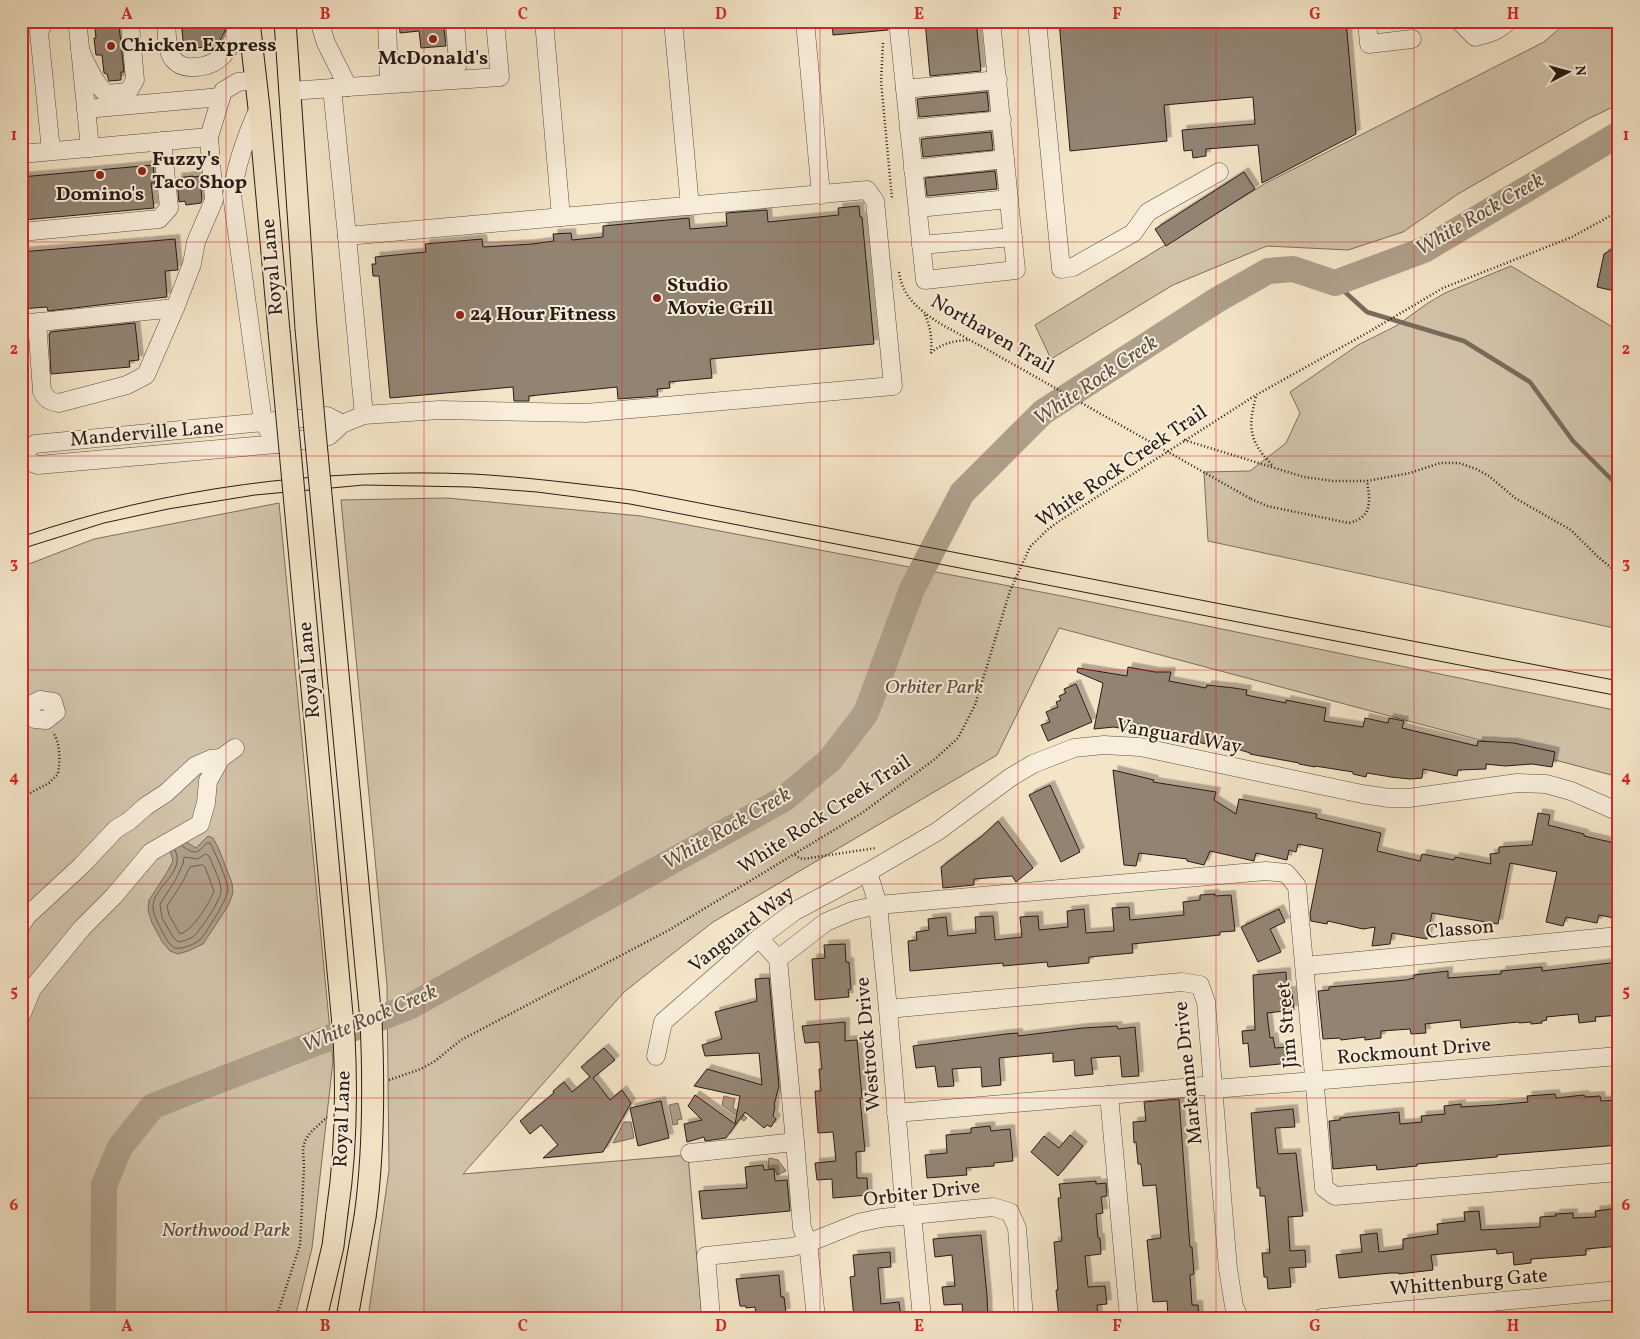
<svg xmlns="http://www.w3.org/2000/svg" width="1640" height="1339" font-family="Vollkorn,serif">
	<defs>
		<filter id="shadow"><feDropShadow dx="4.5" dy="-4.5" stdDeviation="0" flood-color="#0004"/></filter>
	</defs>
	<rect width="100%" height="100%" fill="#f4e5c8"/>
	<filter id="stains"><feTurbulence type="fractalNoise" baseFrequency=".004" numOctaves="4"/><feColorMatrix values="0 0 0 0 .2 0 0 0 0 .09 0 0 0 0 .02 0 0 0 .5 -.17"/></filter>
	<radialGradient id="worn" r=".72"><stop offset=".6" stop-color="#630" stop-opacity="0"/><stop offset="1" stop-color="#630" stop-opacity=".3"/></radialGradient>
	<g fill="#d1c3aa" stroke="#7c6f60">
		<path d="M1568,21H1619V104L1588,119L1458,194L1403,232L1348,250L1267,246L1173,285L1051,359L1035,325L1266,183L1544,42Z"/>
		<path d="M1511,266L1619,331V629L1208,541L1204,472L1250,471L1286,443L1300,413L1290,392L1358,345L1396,326L1428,303L1445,293Z"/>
		<path d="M447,498L641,516L1062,596L1619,711V777L1059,628L997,755L713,922L624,992L463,1174L688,1155L702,1318H368L389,1170L387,985L341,500Z"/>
		<path d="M279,503L333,1061L312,1248L295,1318H21V567L94,539Z"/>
	</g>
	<g fill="#aea08b" stroke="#786b5c">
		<path d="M208,836L213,838L218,847L232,883L233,893L228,906L203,944L188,951L178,954L170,951L163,943L152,923L148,910L149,900L166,874L173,861L170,850L186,842L196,848Z"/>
		<path d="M724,1096L735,1099L733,1108L747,1118L744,1121L722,1105Z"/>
		<path d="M678,1103L682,1119L677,1120L678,1124L673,1125L669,1105Z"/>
		<path d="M624,1122H631L634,1138L613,1143Z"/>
		<path d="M769,1158L778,1160L786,1171L777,1175L775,1169L768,1168Z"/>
	</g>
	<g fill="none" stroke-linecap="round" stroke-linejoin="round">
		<g stroke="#6a5e50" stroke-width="1">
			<path d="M175,850C176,853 178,857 177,861C176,878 152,890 153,908C154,917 159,925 163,933C166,938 169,945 175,948C181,950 195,944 200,940C206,933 228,898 228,890C228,881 215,852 210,843H207C196,854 196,855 182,846"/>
			<path d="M206,854L209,856C212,864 221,881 221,890C222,899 202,927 196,934C192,939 184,941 178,942L173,937L162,918L160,904L176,879L183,864L184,857L197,859Z"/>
			<path d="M203,865L205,867L214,891C209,904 193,930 180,934L169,915L167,906L182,883L190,867Z"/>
		</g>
		<path stroke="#786b5c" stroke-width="4.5" d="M1335,283L1367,312L1464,341L1530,382L1573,441L1619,487"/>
		<path stroke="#aea08b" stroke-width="26" d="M101,1318L103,1315L104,1185L120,1147L153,1106L409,1007L784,799L830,760L866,713L912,589L962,493L1043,412L1217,300L1268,271L1293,269L1335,283L1424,250L1619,134"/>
	</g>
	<g fill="#928473" stroke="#271b16" filter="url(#shadow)">
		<path d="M181,21H197V24L224,21L225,31L217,46L184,49Z"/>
		<path d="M399,21H443L446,46L421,48L419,31L400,33Z"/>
		<path d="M832,21H888V30L833,35Z"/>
		<path d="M925,21H976L981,71L930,76Z"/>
		<path d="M1059,21H1156L1157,24L1188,21H1346L1356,134L1262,183L1258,145L1206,149V156L1193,158L1192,150L1184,151L1182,130L1255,124L1253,97L1164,105L1167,141L1070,151Z"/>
		<path d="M119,26L124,72H121V80L109,81L107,74L104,73L102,55H96L94,38H96L95,28Z"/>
		<path d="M987,92L989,111L919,117L917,99Z"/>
		<path d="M991,132L993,150L923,157L921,139Z"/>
		<path d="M153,165L155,183H151L154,208L24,220L21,177Z"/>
		<path d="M995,171L997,189L927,196L925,178Z"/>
		<path d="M1244,172L1255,189L1166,246L1155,229Z"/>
		<path d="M193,176V177L200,176L202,200L201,203L186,205L185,201L179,202L177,178Z"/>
		<path d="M859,206L860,217H862L874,344L710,359L712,378L669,382L670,388L657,389L658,396L618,399L617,387L529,396V401H514L513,387L390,398L379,276H373L372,264H376L375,257L426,252L425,244L482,239L483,247L532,244L554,241L553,234L571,233L572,240L603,237V226L689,218L690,229L727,226L726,213L767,210L768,222L839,215L838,208Z"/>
		<path d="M175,239L178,270L165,271L167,297L48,311L47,307L21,309V252Z"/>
		<path d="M1619,245V292L1597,287L1604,254Z"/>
		<path d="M135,323L139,360L129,361L130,367L51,374L49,334H50V332Z"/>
		<path d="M1128,667L1155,672H1171L1169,681L1206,688L1207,685L1234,688L1247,690L1246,695L1286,703V700L1326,708L1324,721L1363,727L1365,718L1388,723L1389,718L1404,721L1402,728L1477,746L1478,741L1514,743L1555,752L1552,767L1532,764L1505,766L1486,764V769L1458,770L1457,776L1423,769L1422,778L1410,779L1391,777L1367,773L1366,777L1353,774V772L1315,766V767L1299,764V763L1250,754V753L1212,741L1211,745L1135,729L1134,731L1114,727L1094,729L1103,683L1077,672L1078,668L1127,676Z"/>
		<path d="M1076,684L1092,722L1048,741L1041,725L1050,722L1046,712L1058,707L1056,702L1061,700L1059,696L1066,693L1064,689Z"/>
		<path d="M1113,770L1154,780L1153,782L1216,792L1214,800L1236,814L1239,799L1317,814L1316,818L1381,833L1377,851L1420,861L1422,854L1454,860L1455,857L1491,864L1490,854L1499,853V847L1532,845L1538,813L1550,815L1548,825L1584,834V836L1619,844V919L1599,915L1597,923L1566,917L1563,926L1546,922L1557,872L1510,863L1498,924L1432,913L1427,939L1392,933L1390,944L1372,946L1375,927L1363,929L1328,921L1327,924L1311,921L1310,914L1323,849L1298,844L1296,852L1289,850L1287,860L1256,853L1254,861L1210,851L1204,865L1187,861V859L1139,853L1136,866L1124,865Z"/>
		<path d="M1050,785L1080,852L1061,862L1029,795Z"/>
		<path d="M998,821L1033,868L1016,882L1012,876L974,879V885L943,888L941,867L982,836Z"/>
		<path d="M1215,894V896L1231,895L1235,931L1220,932V935L1132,944L1133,953L1089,957V963L1048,967L1047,962L1003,966V963L910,971L908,941L917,940L916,932L929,930L928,919L946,917L948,936L976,933L975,917L993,916L995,940L1022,937L1020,917L1038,916L1039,930L1068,927L1067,911L1084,909L1086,933L1114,931L1112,908L1129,907L1130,920L1184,915L1183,902L1200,900V895Z"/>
		<path d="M1279,909L1285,922L1270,929L1281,952L1258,962L1241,927Z"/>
		<path d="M845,944L846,962H849L851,989L848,990L849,997L815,1000L812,959L825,958L824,945Z"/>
		<path d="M1619,962V1015L1595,1017L1596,1021L1579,1023L1578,1014L1546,1017L1547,1020L1542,1021V1023L1531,1024V1022L1519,1023L1518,1022L1461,1028L1460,1020L1425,1024L1426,1033L1411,1034L1410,1029L1381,1031V1038L1365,1040V1037L1341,1040L1340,1038L1323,1039L1318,991L1329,990V987L1406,980L1414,978V975L1448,971V978L1501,974V971L1542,967V971Z"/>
		<path d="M1286,972L1287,991H1292L1294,1010L1267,1013L1270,1038L1273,1037L1275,1048L1288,1047L1290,1063L1250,1067L1248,1043L1243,1044L1242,1031L1255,1030L1253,975Z"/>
		<path d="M769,978L779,1086L774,1105L775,1106L773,1116L776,1119L771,1127L767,1125L764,1128L745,1112L726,1138L705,1141L704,1137L687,1142L684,1124L702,1120L688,1106L695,1095L735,1124L740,1096L694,1086L707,1069L762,1085L759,1053L705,1056L702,1045L722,1039L715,1012L757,1001L755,979Z"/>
		<path d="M845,1022V1041L857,1040L862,1098H860L865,1151L856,1152L857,1178H867L868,1195L833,1198L832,1179L817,1180L815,1163L836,1161L833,1132L818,1133L815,1091H821L819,1069H822L819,1042L805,1043L802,1026Z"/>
		<path d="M1117,1026L1118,1029L1135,1027L1139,1076L1122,1077L1120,1056L1091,1058L1093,1074L1075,1076L1074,1060L1053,1062V1053L999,1058L1001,1085L982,1087L981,1067L952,1069L954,1086L938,1087L935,1066L916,1068L913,1046L1006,1034L1018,1033V1036L1083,1028Z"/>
		<path d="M604,1048L615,1060L593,1078L610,1100L622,1090L631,1103L603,1152L543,1158L558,1145L541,1125L530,1134L520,1121L554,1093L553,1091L564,1082L572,1092L590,1077L581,1067Z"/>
		<path d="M1555,1094L1556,1098L1584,1095L1585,1097L1600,1096L1601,1101L1619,1100V1145L1497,1155V1157L1417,1164V1166L1377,1170L1376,1165L1333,1169L1329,1121L1340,1120V1118L1399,1112L1400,1124L1422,1122L1421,1116L1445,1114L1444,1106L1461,1104V1107L1494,1105L1528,1102L1527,1096Z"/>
		<path d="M1179,1099L1190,1247H1192L1194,1274L1190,1275L1192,1305H1198L1199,1318H1168L1167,1301L1153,1302L1147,1240L1161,1238L1156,1185L1143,1186L1141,1164H1138L1136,1142L1134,1143L1133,1122L1146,1121L1144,1102Z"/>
		<path d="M661,1101L669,1138L638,1146L630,1108Z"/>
		<path d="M1293,1109L1295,1127L1275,1128L1278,1154L1296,1153L1303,1216L1288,1217L1290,1251L1305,1250L1306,1267L1289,1268L1291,1287L1268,1289L1267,1277H1264L1262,1253H1270L1265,1196H1260V1188H1257L1251,1113Z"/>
		<path d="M990,1126L991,1131L1010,1129L1013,1161L994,1163V1166L966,1168L967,1175L927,1178L925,1155L947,1153L946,1135L971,1133V1128Z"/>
		<path d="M1070,1135L1083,1146L1058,1176L1031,1152L1044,1136L1059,1148Z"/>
		<path d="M763,1165L764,1170L774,1169L775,1181L787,1180L790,1211L702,1219L699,1191L747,1188L745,1167Z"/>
		<path d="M1096,1181V1184L1106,1183L1107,1196L1101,1197L1103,1213L1096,1214L1098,1238H1100L1101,1254L1085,1256L1088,1287L1105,1286L1107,1304L1097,1305L1098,1318H1059L1056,1290H1058L1054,1242L1062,1241L1058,1198H1061L1059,1184Z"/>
		<path d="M1612,1209L1613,1219H1619V1246L1586,1249V1255L1531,1259V1263L1514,1265L1513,1252L1497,1254L1496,1249L1431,1255L1433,1270L1399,1274V1273H1390L1339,1278L1336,1255L1362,1252L1360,1235L1377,1233L1379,1252L1403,1249V1239L1438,1234L1437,1224L1465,1221L1464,1212L1479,1211L1481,1230L1540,1227V1217L1556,1216L1555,1214L1573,1213V1218L1596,1217L1595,1211Z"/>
		<path d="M981,1235L987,1295L988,1318H963L962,1304L944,1305L942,1287L955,1286L952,1255L935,1257L933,1239Z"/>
		<path d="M890,1252L891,1267L878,1268L881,1304L899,1302L901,1318H854L850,1277L855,1276L853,1255Z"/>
		<path d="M779,1275L781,1297H784L786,1313L756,1316L755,1307L746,1308V1306H740L736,1279Z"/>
	</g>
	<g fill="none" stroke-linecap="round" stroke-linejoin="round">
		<defs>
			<g id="minor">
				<path d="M46,21L43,24L39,32L51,151"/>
				<path d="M74,21L78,28L90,148"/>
				<path d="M166,21C167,32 166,50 173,59C179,66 185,68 194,67C218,67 233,49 237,26"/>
				<path d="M319,21L326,43L348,87"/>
				<path d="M387,21L389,81"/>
				<path d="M544,21L561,217"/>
				<path d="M673,21L690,206"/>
				<path d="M805,21L821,195"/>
				<path d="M898,21L925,280L1016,270L991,21"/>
				<path d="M1037,21L1061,269L1073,267L1133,233L1148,212L1219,172"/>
				<path d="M1367,21L1369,44L1412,39"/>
				<path d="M1459,21L1475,37C1489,34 1499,31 1508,21"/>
				<path d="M80,50C85,62 96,86 107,94L128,92L135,80L130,25L128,21"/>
				<path d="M389,70L458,64L455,21"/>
				<path d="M332,88L500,77L495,21"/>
				<path d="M905,89L998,80"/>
				<path d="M259,108C246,136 236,163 232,195L263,422L277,444"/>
				<path d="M86,109L221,97"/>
				<path d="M909,129L1002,120"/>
				<path d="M21,154L209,137L223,91L238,82L256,80"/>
				<path d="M913,169L1005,159"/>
				<path d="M918,208L1009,199"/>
				<path d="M21,232L159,219L169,208L162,141"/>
				<path d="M347,236L364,415"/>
				<path d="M921,245L1013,237"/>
				<path d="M175,308L192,264L196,242L214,200L209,137"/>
				<path d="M21,324L175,308L146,375L127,385L59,403C51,402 45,399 42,391L37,322"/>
				<path d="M21,453L35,444L327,416L342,424"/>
				<path d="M21,459L38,465L277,444L329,436L342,424L364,415L440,410L586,413L893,386L875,201L867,190L347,236L332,88L291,91"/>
				<path d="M21,708L23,709L35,719L46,720L56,712L53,702L40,700L23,709H21"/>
				<path d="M221,758L235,748"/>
				<path d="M868,872L878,905L888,1009L905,1215"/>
				<path d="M21,925L27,916L81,866L116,829L129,821L146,806L166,793L195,766L211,759L221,758L208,781L206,803L200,824L151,852L114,896L82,928L32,989L21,1016"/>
				<path d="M778,959L826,922L852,911L878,905L1266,871L1286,873L1297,886L1324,1188L1335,1196L1619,1172"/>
				<path d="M1305,966L1619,936"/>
				<path d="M888,1009L1182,982L1200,985L1206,1002L1228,1269L1234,1306L1239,1318"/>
				<path d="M656,1056L663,1022L759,938L795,911L868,872L938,831L1011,777L1033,764L1074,748L1104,745L1140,747L1362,794L1389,798H1409L1517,783L1546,784L1571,791L1619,812"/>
				<path d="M1214,1089L1619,1056"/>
				<path d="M1109,1095L1129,1318"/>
				<path d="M896,1113L1109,1095L1214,1085"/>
				<path d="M795,1142L802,1228L808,1243L816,1318"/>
				<path d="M690,1153L795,1142L778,959L759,938"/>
				<path d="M912,1214L922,1318"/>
				<path d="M711,1318L706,1256L792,1247L808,1243L858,1223L881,1218L993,1207L1010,1212L1017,1228L1024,1318"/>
				<path d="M1322,1318L1619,1290"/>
			</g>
			<g id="major">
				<path d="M249,21L259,108L279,331"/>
				<path d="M285,21L306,328"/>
				<path d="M316,1318L333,1246L337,1213"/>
				<path d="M347,1318L365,1217"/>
			</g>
		</defs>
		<use href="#minor" stroke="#5a4e42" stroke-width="19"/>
		<use href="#major" stroke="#271b16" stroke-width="23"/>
		<g stroke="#271b16" stroke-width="2.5" stroke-dasharray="1 2.5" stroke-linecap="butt">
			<path d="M883,43L881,81L892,199"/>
			<path d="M899,272C903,300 923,313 946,327C958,333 969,340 981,346"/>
			<path d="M925,315C931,328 932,339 931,353"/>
			<path d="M931,353C942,343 953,341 968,340"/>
			<path d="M1256,397C1247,429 1250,442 1273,466"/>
			<path d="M1184,440L1304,477L1333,481H1367L1410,473L1440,463H1459L1476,469L1489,476L1515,498L1571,530L1597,556L1619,574"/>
			<path d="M1251,499L1267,506L1349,523C1373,517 1370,501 1367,481"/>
			<path d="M21,798L49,783L58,774C60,759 61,746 53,732"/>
			<path d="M795,855L799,858L803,859L876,848"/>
			<path d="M389,1080L421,1069L435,1061L461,1040L669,930L862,813L935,759L958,738L975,705L1010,591L1030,547L1047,530L1061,520L1256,395L1367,333L1443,288L1572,237L1619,211"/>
			<path d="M276,1318L300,1245L304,1167L303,1149L305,1141L310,1133L327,1117"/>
		</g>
		<use href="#minor" stroke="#f8eedb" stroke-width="18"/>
		<use href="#major" stroke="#f4e5c8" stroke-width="21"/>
		<g stroke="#271b16" stroke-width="1">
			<path d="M21,537C165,487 322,468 473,474C526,477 579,484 632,490L1619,681"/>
			<path d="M21,549L104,523L168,509L255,495L364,485L470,487L537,492L630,504L1619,696"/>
		</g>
		<defs>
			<g id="major-bridge">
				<path d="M306,328L315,432L371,1020C374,1086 374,1152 365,1217"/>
				<path d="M279,331L344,1036C347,1095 346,1154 337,1213"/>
			</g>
		</defs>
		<use href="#major-bridge" stroke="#271b16" stroke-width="23" stroke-linecap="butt"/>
		<path stroke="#271b16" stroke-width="2.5" stroke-dasharray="1 2.5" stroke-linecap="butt" d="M981,346L1251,499"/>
		<use href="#major-bridge" stroke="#f4e5c8" stroke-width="21"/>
	</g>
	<path fill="none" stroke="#d62828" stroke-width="1" stroke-opacity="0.55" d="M226,21V1318M424,21V1318M622,21V1318M820,21V1318M1018,21V1318M1216,21V1318M1414,21V1318M21,242H1619M21,456H1619M21,670H1619M21,884H1619M21,1098H1619"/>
	<g fill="#8f2418" stroke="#f8eedb" stroke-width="2">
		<circle cx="433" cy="39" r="5"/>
		<circle cx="111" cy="46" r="5"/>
		<circle cx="142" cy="171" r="5"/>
		<circle cx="100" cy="175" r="5"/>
		<circle cx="657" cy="298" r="5"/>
		<circle cx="460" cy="315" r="5"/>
	</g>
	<g text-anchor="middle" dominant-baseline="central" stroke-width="4" stroke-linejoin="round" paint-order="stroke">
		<g font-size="20" font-weight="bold" fill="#271b16" stroke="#f8eedb" text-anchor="start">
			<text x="121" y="46">Chicken Express</text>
			<text x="433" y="59" text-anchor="middle">McDonald's</text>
			<text x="152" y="160">Fuzzy's<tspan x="152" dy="23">Taco Shop</tspan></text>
			<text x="100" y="195" text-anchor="middle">Domino's</text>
			<text x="667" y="286">Studio<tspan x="667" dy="23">Movie Grill</tspan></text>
			<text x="470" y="315">24 Hour Fitness</text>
		</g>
		<g font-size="20" fill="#271b16" stroke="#f8eedb">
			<text transform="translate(273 267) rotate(-95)">Royal Lane</text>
			<text transform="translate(992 335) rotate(30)">Northaven Trail</text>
			<text transform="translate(147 434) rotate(-5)">Manderville Lane</text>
			<text transform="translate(1122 467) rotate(-34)">White Rock Creek Trail</text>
			<text transform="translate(310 670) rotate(-95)">Royal Lane</text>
			<text transform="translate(1179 737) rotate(10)">Vanguard Way</text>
			<text transform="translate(825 815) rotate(-33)">White Rock Creek Trail</text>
			<text transform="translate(742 930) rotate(-38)">Vanguard Way</text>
			<text transform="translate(1460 930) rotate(-5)">Classon</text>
			<text transform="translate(1288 1025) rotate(-95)">Jim Street</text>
			<text transform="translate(869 1044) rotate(-95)">Westrock Drive</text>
			<text transform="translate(1414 1052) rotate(-5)">Rockmount Drive</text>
			<text transform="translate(1189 1073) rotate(-96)">Markanne Drive</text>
			<text transform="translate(343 1119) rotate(-88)">Royal Lane</text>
			<text transform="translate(922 1194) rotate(-7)">Orbiter Drive</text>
			<text transform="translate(1469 1283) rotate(-5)">Whittenburg Gate</text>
		</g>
		<g font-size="20" font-style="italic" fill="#5a4d42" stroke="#f8eedb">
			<text x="934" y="688">Orbiter Park</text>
			<text x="226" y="1231">Northwood Park</text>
		</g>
		<g font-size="21" font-style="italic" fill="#5d5045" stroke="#f8eedb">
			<text transform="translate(1480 215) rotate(-30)">White Rock Creek</text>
			<text transform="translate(1096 381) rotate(-34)">White Rock Creek</text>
			<text transform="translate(727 829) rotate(-30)">White Rock Creek</text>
			<text transform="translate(370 1019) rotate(-23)">White Rock Creek</text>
		</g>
	</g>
	<rect width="1640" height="1339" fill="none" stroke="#f4e5c8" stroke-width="55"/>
	<g transform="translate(1568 72) rotate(84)" stroke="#f8eedb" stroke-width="4" paint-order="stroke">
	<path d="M0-4L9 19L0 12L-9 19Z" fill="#271b16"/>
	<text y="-8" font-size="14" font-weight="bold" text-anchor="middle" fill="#271b16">N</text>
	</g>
	<rect x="28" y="28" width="1584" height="1284" fill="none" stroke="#d62828" stroke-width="2"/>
	<g font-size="16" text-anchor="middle" font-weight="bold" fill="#d62828">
		<text x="127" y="19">A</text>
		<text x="325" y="19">B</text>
		<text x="523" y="19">C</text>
		<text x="721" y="19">D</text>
		<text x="919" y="19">E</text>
		<text x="1117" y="19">F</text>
		<text x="1315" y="19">G</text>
		<text x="1513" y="19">H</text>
		<text x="14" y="140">1</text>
		<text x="1626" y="140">1</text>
		<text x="14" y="354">2</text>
		<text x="1626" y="354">2</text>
		<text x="14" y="568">3</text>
		<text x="1626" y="568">3</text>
		<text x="14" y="782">4</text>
		<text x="1626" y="782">4</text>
		<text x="14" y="996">5</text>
		<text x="1626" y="996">5</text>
		<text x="14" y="1210">6</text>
		<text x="1626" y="1210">6</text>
		<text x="127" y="1331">A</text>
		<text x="325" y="1331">B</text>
		<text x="523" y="1331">C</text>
		<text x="721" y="1331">D</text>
		<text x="919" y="1331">E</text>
		<text x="1117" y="1331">F</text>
		<text x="1315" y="1331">G</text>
		<text x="1513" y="1331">H</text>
	</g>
	<rect width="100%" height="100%" filter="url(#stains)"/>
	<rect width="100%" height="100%" fill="url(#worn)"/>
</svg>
